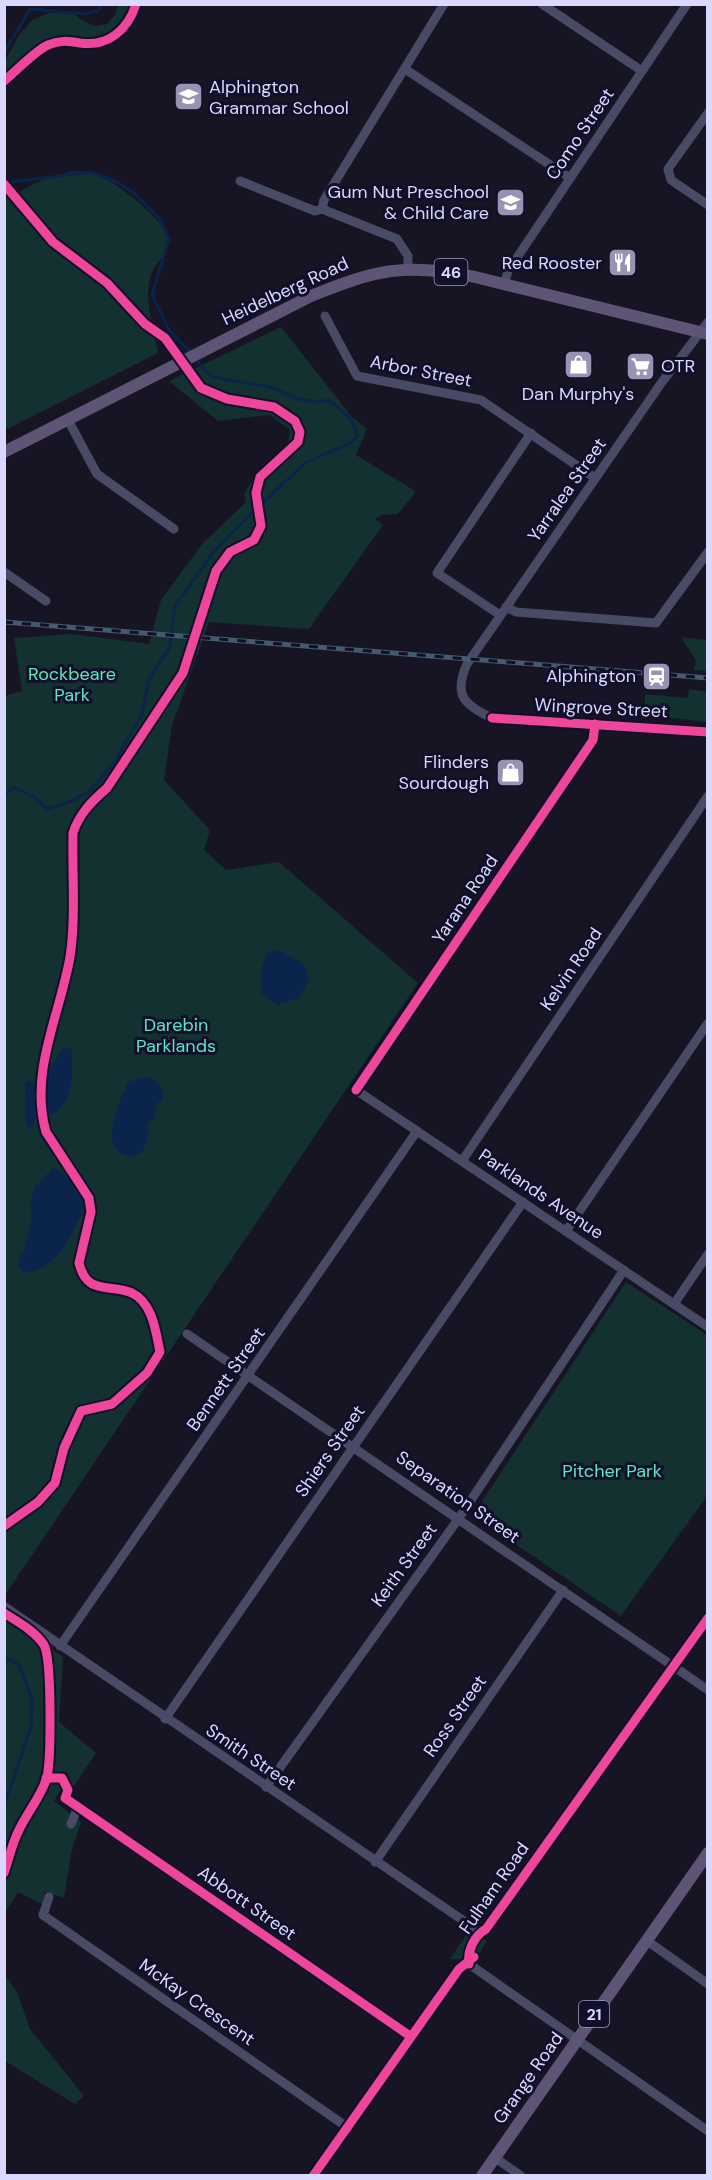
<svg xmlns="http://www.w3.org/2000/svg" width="712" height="2180" font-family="'DM Sans',sans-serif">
	<rect width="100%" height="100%" fill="#171524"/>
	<g fill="#123130">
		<path d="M118,5H139C131,29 114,49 86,48C74,48 65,43 53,46C35,52 18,75 5,89V61L19,35L32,20L49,13H71L93,26L107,24L116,13Z"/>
		<path d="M76,171C81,171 89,171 94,173C111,178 167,221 169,239C170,252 155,263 151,275C143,298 154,330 158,353L5,430V199L48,177Z"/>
		<path d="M281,327L352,417L367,429L356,455L412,489L415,493L398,514L381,515L375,519L383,525L309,629L209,622L172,725L164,780L210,830L204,850L226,870L279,862L418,983L5,1595L4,696L22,691L14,638L72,634L149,644L161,600L202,544L246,502L244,494L256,475L288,445L290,430L270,415L218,421L169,381Z"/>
		<path d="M681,637L707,640V671L694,670L696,661Z"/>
		<path d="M689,689L707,692V722L644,715L645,694L688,698Z"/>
		<path d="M626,1282L707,1335V1496L621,1616L473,1515Z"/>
		<path d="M5,1616L63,1657L59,1722L96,1753L70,1792L62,1788L54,1801L81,1822L72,1849L64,1898L45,1892L42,1904L18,1892L5,1913Z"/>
		<path d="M467,1934L474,1939L487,1940L476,1960L450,1959Z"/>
		<path d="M4,1973L18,1994L30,2029L84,2096L75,2104L5,2061Z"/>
	</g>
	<g fill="#0a244b">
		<path d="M280,950L304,965L309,979L299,998L277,1005L261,993V970L267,953Z"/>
		<path d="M68,1047L72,1051C72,1075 76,1098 53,1115L49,1112C43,1089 48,1068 63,1048Z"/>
		<path d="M147,1077C158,1081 164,1087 163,1100L157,1103L154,1119L148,1123L147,1141L142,1152L130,1157C127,1155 120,1153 117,1150C103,1135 121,1098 128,1082Z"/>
		<path d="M30,1080L35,1086V1119L31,1128L26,1125L25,1083Z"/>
		<path d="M53,1168C67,1174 88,1195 83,1212C81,1218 77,1223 74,1229C64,1251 50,1270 24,1273L18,1264L19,1256L24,1251L32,1218L30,1204L34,1188Z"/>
	</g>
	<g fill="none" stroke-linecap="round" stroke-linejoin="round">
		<g stroke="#0a244b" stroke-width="3">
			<path d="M4,53L30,9L84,14L98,11L102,4"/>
			<path d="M4,183L91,172L117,182L134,193L160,219L169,239L152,295L169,330L190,352"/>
			<path d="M4,796L13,787L34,797L48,809L75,800L91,790L115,761L142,714L149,680L170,646L175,606L212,554L232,532L305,463L350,443L357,437C356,419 342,410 328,400L318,402L298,399L270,387L212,377L196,360"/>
			<path d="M4,1657L19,1665L32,1699L31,1726L4,1807"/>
		</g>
		<g stroke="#494a65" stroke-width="9">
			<path d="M542,4L642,71"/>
			<path d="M405,69L570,178"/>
			<path d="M708,113L668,169L671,180L708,205"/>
			<path d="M240,181L315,211L322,209L397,239L408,256V267"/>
			<path d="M322,209L324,200L444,4"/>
			<path d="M504,285L508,271L687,4"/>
			<path d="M325,316L357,376L481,400L595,478"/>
			<path d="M708,322L662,382L467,664C453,695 464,705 492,718L708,732"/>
			<path d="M68,420L97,474L174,529"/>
			<path d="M4,572L46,601"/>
			<path d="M506,607L516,612L656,623L708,552"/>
			<path d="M500,615L437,573L531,433"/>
			<path d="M595,724L593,740L356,1090L708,1327"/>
			<path d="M462,1161L708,796"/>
			<path d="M566,1231L708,1023"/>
			<path d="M674,1304L708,1254"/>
			<path d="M187,1334L708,1690"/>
			<path d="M5,1607L480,1932L486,1929L708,1618"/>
			<path d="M60,1646L417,1131"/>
			<path d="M165,1719L523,1202"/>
			<path d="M266,1787L459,1518L624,1270"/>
			<path d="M65,1798L410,2036"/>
			<path d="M71,1824L78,1807"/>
			<path d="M375,1862L563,1590"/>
			<path d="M49,1897L43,1915L347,2127"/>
			<path d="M646,1940L708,1984"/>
			<path d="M494,2157L521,2176"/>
			<path d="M313,2176L459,1969L469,1964L708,2131"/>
		</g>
		<g stroke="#5e5576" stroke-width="12">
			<path d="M4,452L311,296C375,270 405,262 475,277L708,334"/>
			<path d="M482,2176L708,1853"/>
		</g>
		<defs>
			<path id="rail" d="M4,622L708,678"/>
		</defs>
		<use href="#rail" stroke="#435b6d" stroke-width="5"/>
		<use href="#rail" stroke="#120f2a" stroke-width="3" stroke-dasharray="9" stroke-linecap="butt"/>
		<defs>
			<g id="cycleway">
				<path d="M4,81C15,72 36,50 48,45C60,40 68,41 80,43C108,47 128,30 136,4"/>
				<path d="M4,184L53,242L107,283L145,324L165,338L201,388L227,399L274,407L295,421L300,432L298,442L260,477L256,493L261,526L254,540L230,552L216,571L183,673L107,788C92,801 79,814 73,833C72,873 76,918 70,957C60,1015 29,1072 46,1132L89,1198L91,1212L79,1263C87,1296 109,1283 132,1293C153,1303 156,1333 160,1352L147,1373L112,1404L81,1411L64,1448L55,1483L38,1502L4,1526"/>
				<path d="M492,718L708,732"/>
				<path d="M356,1090L593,740L595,724"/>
				<path d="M4,1613C18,1622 35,1631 44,1645C52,1659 51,1759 47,1777C42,1795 27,1813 19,1830C12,1843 9,1859 4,1873"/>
				<path d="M46,1778H62L68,1790L65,1798L410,2036"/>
				<path d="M469,1964C467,1951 474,1936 486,1929L708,1618"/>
				<path d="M313,2176L459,1969L474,1957"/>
			</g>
		</defs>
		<use href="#cycleway" stroke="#120f2a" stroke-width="13"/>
		<use href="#cycleway" stroke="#ed469a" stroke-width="9"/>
	</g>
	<defs>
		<symbol id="school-square" viewBox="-11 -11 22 22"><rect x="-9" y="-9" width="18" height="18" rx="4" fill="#9694b2" stroke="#120f2a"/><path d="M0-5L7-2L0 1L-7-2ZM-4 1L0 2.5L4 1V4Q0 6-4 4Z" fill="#fff"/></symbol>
		<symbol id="restaurant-square" viewBox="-11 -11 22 22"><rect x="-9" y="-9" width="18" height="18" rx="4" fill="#9694b2" stroke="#120f2a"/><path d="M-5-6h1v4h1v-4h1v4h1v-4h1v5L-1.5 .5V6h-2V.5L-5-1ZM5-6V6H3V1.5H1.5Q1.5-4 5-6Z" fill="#fff"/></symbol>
		<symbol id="shop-square" viewBox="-11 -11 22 22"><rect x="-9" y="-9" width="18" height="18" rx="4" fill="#9694b2" stroke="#120f2a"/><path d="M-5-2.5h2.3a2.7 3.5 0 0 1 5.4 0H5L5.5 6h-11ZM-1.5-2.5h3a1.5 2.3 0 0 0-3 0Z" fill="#fff"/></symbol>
		<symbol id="supermarket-square" viewBox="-11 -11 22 22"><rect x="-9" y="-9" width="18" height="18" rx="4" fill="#9694b2" stroke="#120f2a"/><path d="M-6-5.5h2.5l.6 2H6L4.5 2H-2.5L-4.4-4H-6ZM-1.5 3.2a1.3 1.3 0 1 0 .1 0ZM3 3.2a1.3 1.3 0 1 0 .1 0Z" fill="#fff"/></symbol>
		<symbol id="station-square" viewBox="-11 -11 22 22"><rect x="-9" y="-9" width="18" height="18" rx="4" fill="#9694b2" stroke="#120f2a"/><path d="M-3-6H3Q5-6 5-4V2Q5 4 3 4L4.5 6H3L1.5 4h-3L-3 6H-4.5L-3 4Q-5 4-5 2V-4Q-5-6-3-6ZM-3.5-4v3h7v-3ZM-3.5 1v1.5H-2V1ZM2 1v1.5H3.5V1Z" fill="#fff"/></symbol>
	</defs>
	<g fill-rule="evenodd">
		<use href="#school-square" x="172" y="80" width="33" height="33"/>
		<use href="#school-square" x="494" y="186" width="33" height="33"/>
		<use href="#restaurant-square" x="606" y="246" width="33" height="33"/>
		<use href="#shop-square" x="562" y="348" width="33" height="33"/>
		<use href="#supermarket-square" x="624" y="350" width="33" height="33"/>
		<use href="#station-square" x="640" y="660" width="33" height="33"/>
		<use href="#shop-square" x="494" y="756" width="33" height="33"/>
	</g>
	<g text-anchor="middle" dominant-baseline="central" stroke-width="6" stroke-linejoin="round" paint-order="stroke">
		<g fill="#120f2a" stroke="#9e9cbf" stroke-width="1.5">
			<rect x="434.5" y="259" width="33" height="26" rx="4.5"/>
			<rect x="579" y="2001" width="30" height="26" rx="4.5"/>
		</g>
		<g font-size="16" font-weight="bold" fill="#dad8ff">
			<text x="451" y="272">46</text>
			<text x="594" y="2014">21</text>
		</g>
		<g font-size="18" fill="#dad8ff" stroke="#120f2a" text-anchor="end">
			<text x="209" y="87" text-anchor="start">Alphington<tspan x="209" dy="21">Grammar School</tspan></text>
			<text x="489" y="192">Gum Nut Preschool<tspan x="489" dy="21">&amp; Child Care</tspan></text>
			<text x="602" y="263">Red Rooster</text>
			<text x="661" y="366" text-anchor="start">OTR</text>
			<text x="578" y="394" text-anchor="middle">Dan Murphy's</text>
			<text x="636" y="676">Alphington</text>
			<text x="489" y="762">Flinders<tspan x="489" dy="21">Sourdough</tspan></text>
		</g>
		<g font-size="18" fill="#dad8ff" stroke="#120f2a">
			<text transform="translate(580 134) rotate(-56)">Como Street</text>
			<text transform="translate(285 291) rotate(-25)">Heidelberg Road</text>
			<text transform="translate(421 371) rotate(11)">Arbor Street</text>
			<text transform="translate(567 490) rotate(-55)">Yarralea Street</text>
			<text transform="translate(601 708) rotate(3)">Wingrove Street</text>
			<text transform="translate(465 899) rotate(-56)">Yarana Road</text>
			<text transform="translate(571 969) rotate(-56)">Kelvin Road</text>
			<text transform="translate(541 1194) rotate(34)">Parklands Avenue</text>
			<text transform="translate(226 1379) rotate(-55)">Bennett Street</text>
			<text transform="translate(330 1451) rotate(-55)">Shiers Street</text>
			<text transform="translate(458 1497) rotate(35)">Separation Street</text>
			<text transform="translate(404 1565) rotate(-54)">Keith Street</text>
			<text transform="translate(455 1716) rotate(-55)">Ross Street</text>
			<text transform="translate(251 1757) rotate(34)">Smith Street</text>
			<text transform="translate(494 1888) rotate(-55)">Fulham Road</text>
			<text transform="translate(247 1903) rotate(35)">Abbott Street</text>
			<text transform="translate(197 2002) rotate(35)">McKay Crescent</text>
			<text transform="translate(528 2078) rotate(-55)">Grange Road</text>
		</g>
		<g font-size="18" fill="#5ae9be" stroke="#120f2a">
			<text x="72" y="674">Rockbeare<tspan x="72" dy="21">Park</tspan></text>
			<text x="176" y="1025">Darebin<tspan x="176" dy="21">Parklands</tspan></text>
			<text x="612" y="1471">Pitcher Park</text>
		</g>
	</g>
	<rect width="712" height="2180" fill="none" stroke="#dad8ff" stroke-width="12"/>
</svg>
